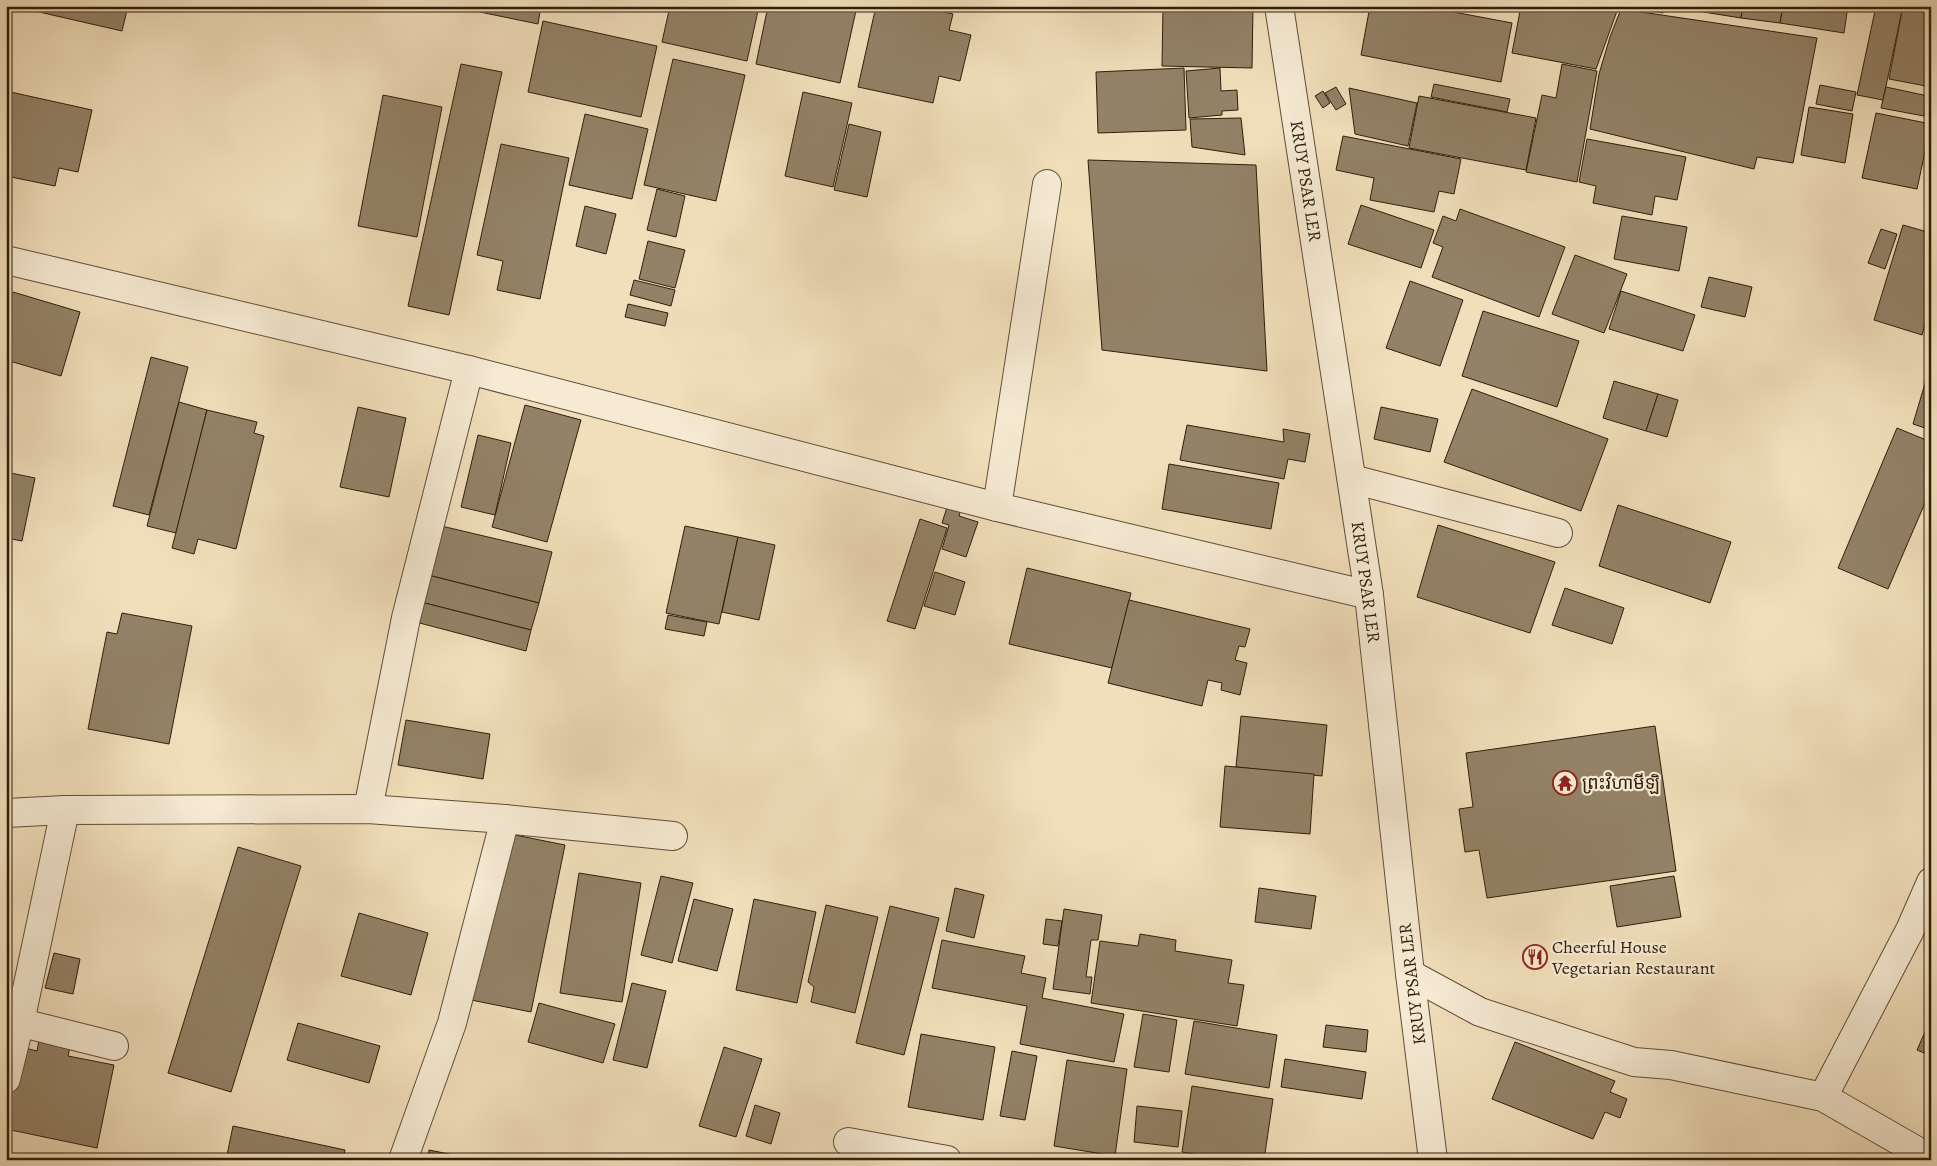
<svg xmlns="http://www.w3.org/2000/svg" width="1937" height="1166" font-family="Alegreya,'Noto Sans Khmer',serif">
	<rect width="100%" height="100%" fill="#f1dfbb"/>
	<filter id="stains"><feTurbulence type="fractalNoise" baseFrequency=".004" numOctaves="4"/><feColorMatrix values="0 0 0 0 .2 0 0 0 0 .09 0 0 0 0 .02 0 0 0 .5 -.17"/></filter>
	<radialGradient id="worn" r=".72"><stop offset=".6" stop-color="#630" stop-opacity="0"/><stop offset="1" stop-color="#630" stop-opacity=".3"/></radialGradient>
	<g fill="#938267" stroke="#2e1e0b">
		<path d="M26,6H128L122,31L26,9Z"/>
		<path d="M476,6H541L538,24L475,11Z"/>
		<path d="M670,6H759L747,61L662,42Z"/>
		<path d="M768,6H857L840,83L756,64Z"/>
		<path d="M876,6H919L953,14L949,30L971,35L960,81L939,76L933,103L858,87Z"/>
		<path d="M1163,6H1253L1252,68L1162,66Z"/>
		<path d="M1370,6H1422L1512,23L1501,82L1361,55Z"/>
		<path d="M1521,6H1595L1617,11L1596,69L1512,53Z"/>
		<path d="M1625,6H1664L1663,13Z"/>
		<path d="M1678,6H1743L1741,18L1678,8Z"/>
		<path d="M1743,6H1783L1780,23L1741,18Z"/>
		<path d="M1783,6H1848L1844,33L1780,23Z"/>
		<path d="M1876,6H1903L1883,100L1857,95Z"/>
		<path d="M1903,6L1931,8V87L1889,79Z"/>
		<path d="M1621,9L1817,38L1793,163L1757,157L1754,169L1590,129L1599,74L1610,37Z"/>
		<path d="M543,21L657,46L641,117L528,92Z"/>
		<path d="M673,59L745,75L716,201L644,185Z"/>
		<path d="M461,64L502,72L449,315L408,306Z"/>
		<path d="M1562,64L1597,71L1577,182L1526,172L1542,95L1556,98Z"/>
		<path d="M1184,68L1186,130L1098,133L1096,72Z"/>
		<path d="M1220,68L1221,91L1237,90L1238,110L1222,111V115L1189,118L1186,71Z"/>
		<path d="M1434,84L1510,99L1507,112L1431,97Z"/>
		<path d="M1820,85L1856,92L1852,111L1816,104Z"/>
		<path d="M1336,87L1346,104L1336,110L1325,93Z"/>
		<path d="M1886,87L1928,96L1924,116L1881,108Z"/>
		<path d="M1349,88L1417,103L1408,146L1355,134Z"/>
		<path d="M6,91L92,110L78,172L59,168L55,186L6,176L11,157L6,155Z"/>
		<path d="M1323,91L1330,103L1323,108L1315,96Z"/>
		<path d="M803,92L852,103L833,187L785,176Z"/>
		<path d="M383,95L442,107L417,237L358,226Z"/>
		<path d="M1419,96L1536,118L1526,170L1409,148Z"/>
		<path d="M1809,107L1853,114L1845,163L1801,155Z"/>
		<path d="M1876,113L1931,124L1917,189L1862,178Z"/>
		<path d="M585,114L648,129L632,199L569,185Z"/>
		<path d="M1241,118L1245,155L1192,147L1190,119Z"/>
		<path d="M849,124L881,132L867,197L834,190Z"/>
		<path d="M1343,136L1461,159L1454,194L1439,191L1434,212L1370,200L1374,178L1336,170Z"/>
		<path d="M1587,139L1686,157L1677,200L1655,196L1652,215L1593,203L1596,186L1579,182Z"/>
		<path d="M501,144L569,158L540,299L497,290L503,261L477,255Z"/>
		<path d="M1088,160L1256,165L1267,371L1102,350Z"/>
		<path d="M657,189L685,196L676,237L647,230Z"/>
		<path d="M1361,205L1434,230L1421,268L1348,244Z"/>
		<path d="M585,206L616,214L606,254L576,246Z"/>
		<path d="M1460,209L1565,247L1539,317L1432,277L1443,247L1433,243L1443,216L1456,221Z"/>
		<path d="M1622,216L1687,227L1679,271L1614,259Z"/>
		<path d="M1903,225L1931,233V303L1922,335L1874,320Z"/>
		<path d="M1881,229L1897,234L1885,269L1868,263Z"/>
		<path d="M648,241L685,250L675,288L639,279Z"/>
		<path d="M1575,255L1627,274L1604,333L1552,314Z"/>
		<path d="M1709,277L1752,287L1745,317L1701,307Z"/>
		<path d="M634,280L675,290L671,306L630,295Z"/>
		<path d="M1410,281L1463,300L1440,366L1386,348Z"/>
		<path d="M1621,291L1695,315L1683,351L1609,329Z"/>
		<path d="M13,292L80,312L61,376L6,360V315Z"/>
		<path d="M628,304L668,313L665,326L625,317Z"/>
		<path d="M1483,311L1579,341L1557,407L1462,376Z"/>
		<path d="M151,357L188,367L149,515L113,506Z"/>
		<path d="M1931,363V430L1913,424Z"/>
		<path d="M1614,381L1658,394L1646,431L1603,418Z"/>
		<path d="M1472,389L1608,439L1581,511L1444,462Z"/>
		<path d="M1658,394L1678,400L1667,437L1646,431Z"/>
		<path d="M179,402L207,410L176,533L147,526Z"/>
		<path d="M525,405L581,420L547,542L492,527Z"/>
		<path d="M358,407L406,418L389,497L340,487Z"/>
		<path d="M1381,407L1438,419L1430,452L1374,439Z"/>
		<path d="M207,410L257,422L254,433L264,436L236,549L198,539L194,554L172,548Z"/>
		<path d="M1187,425L1284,442L1283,429L1310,434L1305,462L1288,459L1284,479L1180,460Z"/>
		<path d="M1897,428L1931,442V489L1888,589L1838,568Z"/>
		<path d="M478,435L511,443L495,515L461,507Z"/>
		<path d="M1169,464L1279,483L1271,529L1162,509Z"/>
		<path d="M6,472L35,478L22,541L6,538Z"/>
		<path d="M949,501L962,505L959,516L978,522L966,557L942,549L949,525L942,523Z"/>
		<path d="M1618,505L1731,542L1710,603L1599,566Z"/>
		<path d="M920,519L947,528L915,629L887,621Z"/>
		<path d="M437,525L552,552L539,603L424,574Z"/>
		<path d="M1438,525L1555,562L1530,633L1417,597Z"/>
		<path d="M685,526L738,537L719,624L666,613Z"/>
		<path d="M738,537L775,545L759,620L722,612Z"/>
		<path d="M1027,568L1131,593L1112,668L1009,644Z"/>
		<path d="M935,572L965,582L955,615L924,606Z"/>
		<path d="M424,574L539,603L531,630L417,601Z"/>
		<path d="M1565,588L1624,608L1612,644L1552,625Z"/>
		<path d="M1129,600L1250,629L1245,647L1239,646L1235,660L1247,663L1240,695L1221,690L1222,683L1208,680L1202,706L1108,683Z"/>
		<path d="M417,601L531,630L526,651L412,621Z"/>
		<path d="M122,613L192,626L169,744L88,729L107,632L117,634Z"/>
		<path d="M668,615L707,622L704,636L665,629Z"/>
		<path d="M1241,716L1327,725L1322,776L1236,767Z"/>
		<path d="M406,720L490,734L483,779L398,765Z"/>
		<path d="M1655,726L1676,871L1487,898L1479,850L1465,852L1459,809L1473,807L1466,753Z"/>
		<path d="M1225,766L1314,774L1310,834L1220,827Z"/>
		<path d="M505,833L565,845L531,1012L471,1000Z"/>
		<path d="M238,847L301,866L231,1092L168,1073Z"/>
		<path d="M579,873L641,883L622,1002L560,993Z"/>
		<path d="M661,876L693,883L672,963L641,955Z"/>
		<path d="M1674,876L1681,917L1617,927L1610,886Z"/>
		<path d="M955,888L984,895L974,938L946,931Z"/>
		<path d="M1259,888L1316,896L1311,929L1255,922Z"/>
		<path d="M694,899L733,909L717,971L678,961Z"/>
		<path d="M754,899L816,912L797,1003L736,990Z"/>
		<path d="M826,905L878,917L855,1013L811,1002L814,987L808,982Z"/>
		<path d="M890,906L939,918L904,1055L856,1043Z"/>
		<path d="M1064,909L1102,915L1098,940H1091L1086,977H1092L1090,994L1053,989Z"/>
		<path d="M359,913L428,933L411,995L341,976Z"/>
		<path d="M1046,919L1062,921L1058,946L1043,944Z"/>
		<path d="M1140,934L1176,940L1175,951L1232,960L1228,983L1244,985L1237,1026L1091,1003L1100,941L1138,946Z"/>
		<path d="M942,940L1025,956L1021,973L1046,978L1042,998L1124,1014L1114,1062L1020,1044L1027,1006L932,988Z"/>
		<path d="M54,953L80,959L73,994L45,988Z"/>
		<path d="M632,983L666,991L647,1068L613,1060Z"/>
		<path d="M539,1003L615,1024L603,1063L528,1042Z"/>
		<path d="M1143,1014L1177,1020L1169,1072L1134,1067Z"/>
		<path d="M1931,1018V1056L1917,1050Z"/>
		<path d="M1194,1021L1277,1035L1269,1088L1185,1074Z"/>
		<path d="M298,1023L380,1046L369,1083L287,1060Z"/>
		<path d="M1326,1025L1368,1030L1366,1052L1323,1047Z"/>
		<path d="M921,1034L995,1047L983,1120L908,1107Z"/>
		<path d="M40,1035L71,1042L68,1056L114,1065L97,1148L6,1129V1119L21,1047L37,1051Z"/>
		<path d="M1515,1042L1615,1081L1610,1092L1627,1099L1620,1118L1605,1112L1593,1139L1492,1099Z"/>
		<path d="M724,1047L762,1059L736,1137L699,1126Z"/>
		<path d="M1012,1051L1037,1056L1025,1120L1000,1116Z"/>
		<path d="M1285,1059L1366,1072L1362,1099L1281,1087Z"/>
		<path d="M1067,1060L1127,1069L1115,1156L1054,1146Z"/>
		<path d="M1192,1086L1273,1099L1264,1160H1229L1182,1152Z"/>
		<path d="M755,1105L780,1113L771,1144L746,1136Z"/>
		<path d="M1137,1106L1182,1111L1178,1147L1134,1142Z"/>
		<path d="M233,1126L345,1150L343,1160H226Z"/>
		<path d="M429,1150L479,1160H428Z"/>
	</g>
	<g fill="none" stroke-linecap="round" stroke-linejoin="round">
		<defs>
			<g id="minor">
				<path d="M1279,6L1369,595L1410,974L1433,1160"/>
				<path d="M6,260L469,370L997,507L1369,595"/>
				<path d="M1352,479L1558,533"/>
				<path d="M997,507L1047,184"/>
				<path d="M368,809L406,618L469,370"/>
				<path d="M6,813L65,810L368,809L505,819L673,836"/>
				<path d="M1410,974L1480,1012L1634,1062L1671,1065L1823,1097L1931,1159"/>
				<path d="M6,1019L114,1046"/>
				<path d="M6,1079L20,1022L65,810"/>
				<path d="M1823,1097L1910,930L1931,882"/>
				<path d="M848,1142L947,1160"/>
				<path d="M403,1160L452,1023L505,819"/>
			</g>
		</defs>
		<use href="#minor" stroke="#5f4e37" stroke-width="30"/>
		<use href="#minor" stroke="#f6ead3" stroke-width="28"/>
	</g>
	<defs>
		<symbol id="temple-ring" viewBox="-11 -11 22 22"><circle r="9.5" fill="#f6ead3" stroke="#8f2418" stroke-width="1.5"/><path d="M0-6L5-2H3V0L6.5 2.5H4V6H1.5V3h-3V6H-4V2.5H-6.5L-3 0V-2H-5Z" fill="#8f2418"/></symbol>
		<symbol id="restaurant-ring" viewBox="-11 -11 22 22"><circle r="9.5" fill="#f6ead3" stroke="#8f2418" stroke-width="1.5"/><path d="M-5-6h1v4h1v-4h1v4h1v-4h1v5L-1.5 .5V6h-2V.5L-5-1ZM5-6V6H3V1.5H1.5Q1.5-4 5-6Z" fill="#8f2418"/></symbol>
	</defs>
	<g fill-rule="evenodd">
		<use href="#temple-ring" x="1551" y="769" width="28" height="28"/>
		<use href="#restaurant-ring" x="1521" y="943" width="28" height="28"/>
	</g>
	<g text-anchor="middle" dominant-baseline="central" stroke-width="4.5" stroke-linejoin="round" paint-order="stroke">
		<g font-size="18" fill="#2e1e0b" stroke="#f6ead3">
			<text transform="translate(1306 181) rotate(81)">KRUY PSAR LER</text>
			<text transform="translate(1366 582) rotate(82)">KRUY PSAR LER</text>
			<text transform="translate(1412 984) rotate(-97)">KRUY PSAR LER</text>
		</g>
		<g font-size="18" fill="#2e1e0b" stroke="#f6ead3" text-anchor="start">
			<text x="1582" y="783">ព្រះវិហាមីឡិ</text>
			<text x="1552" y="947">Cheerful House<tspan x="1552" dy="21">Vegetarian Restaurant</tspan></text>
		</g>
	</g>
	<rect width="1937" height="1166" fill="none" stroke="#f1dfbb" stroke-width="25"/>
	<rect x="8" y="8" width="1922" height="1151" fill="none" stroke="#2e1e0b" stroke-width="2.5"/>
	<rect x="12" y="12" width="1912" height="1141" fill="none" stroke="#2e1e0b"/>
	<rect width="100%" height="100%" filter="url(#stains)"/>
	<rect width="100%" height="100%" fill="url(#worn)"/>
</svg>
